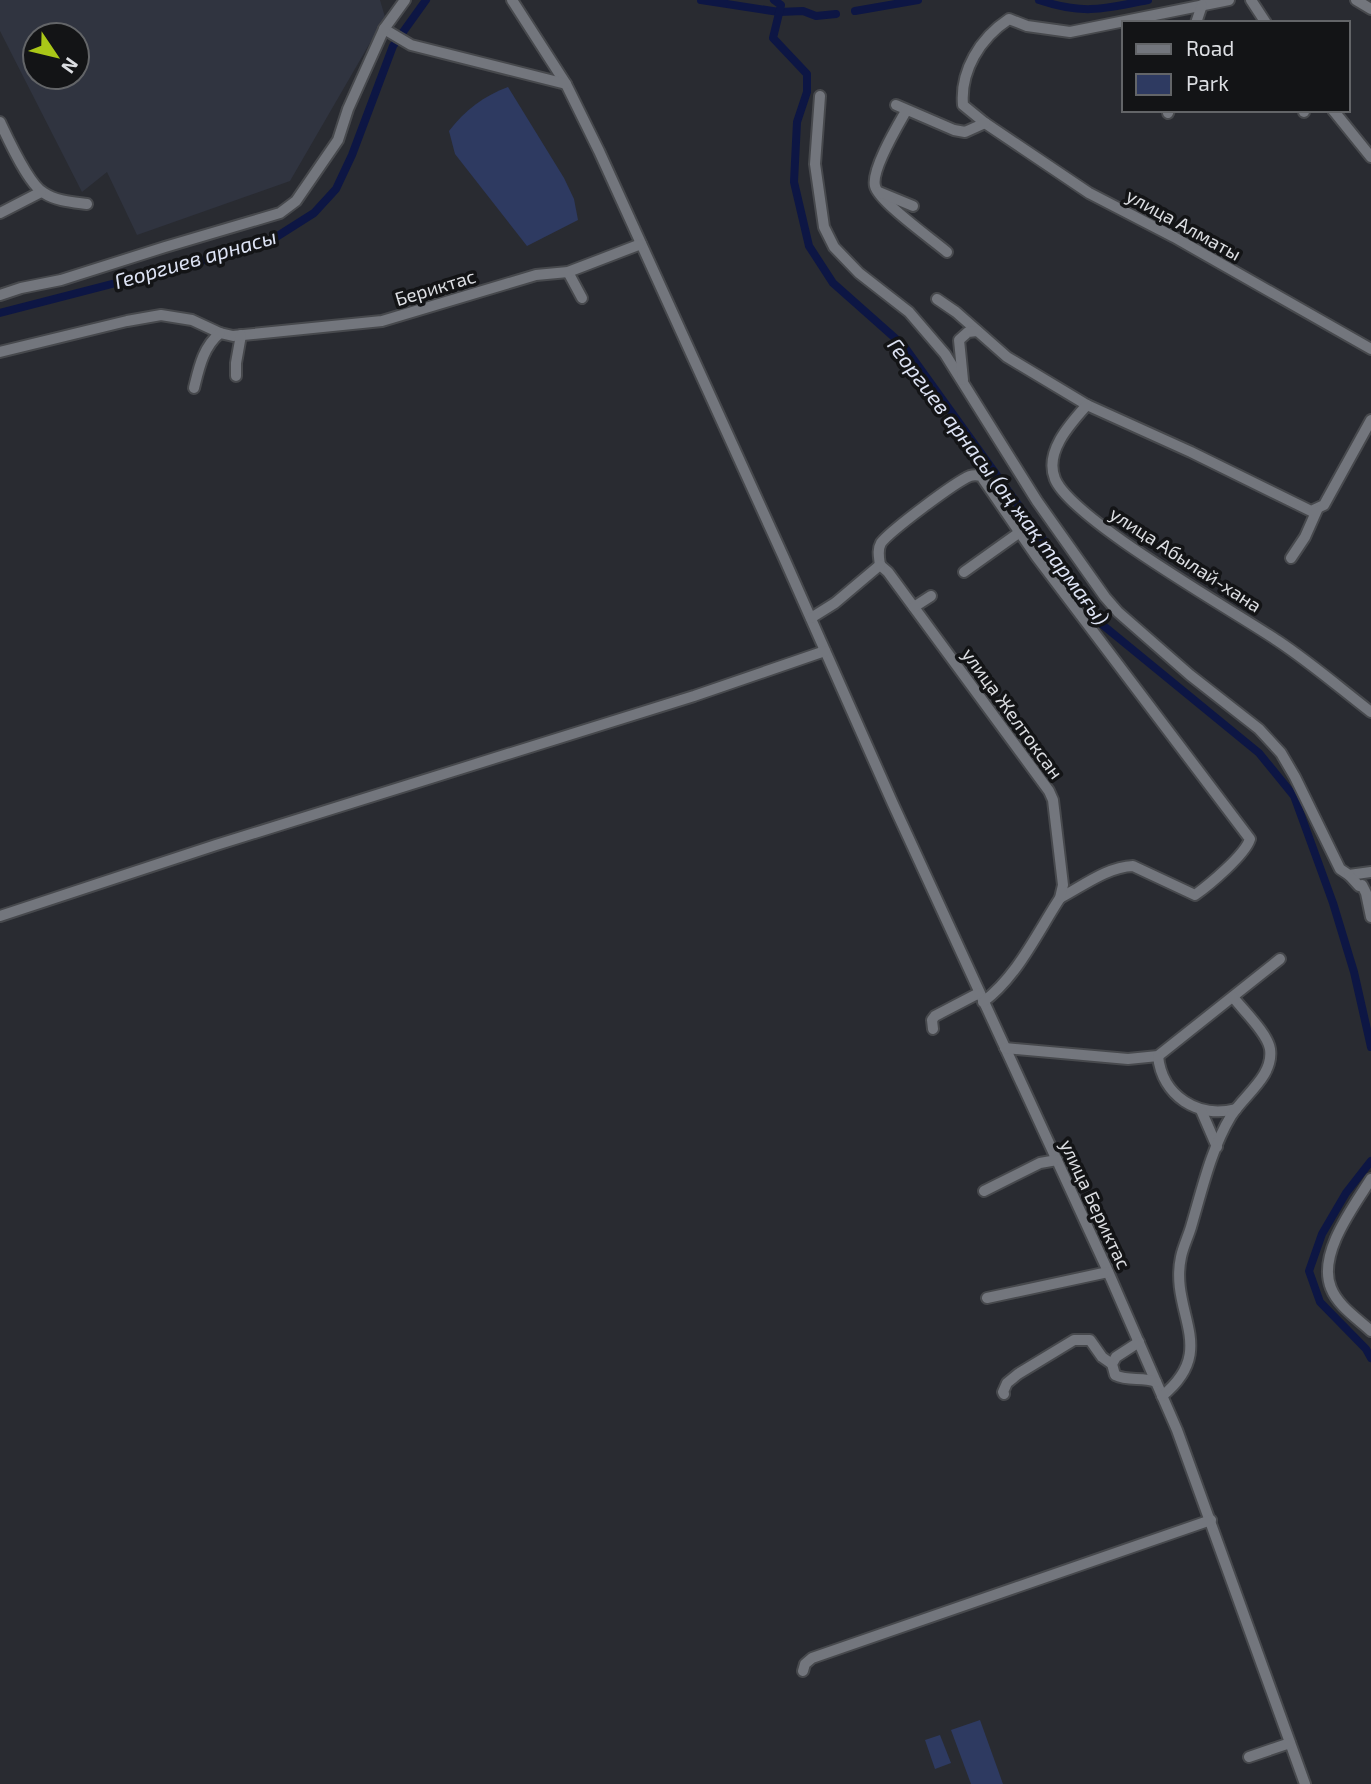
<svg xmlns="http://www.w3.org/2000/svg" width="1371" height="1784" font-family="'Exo 2',sans-serif">
	<rect width="100%" height="100%" fill="#292b31"/>
	<path fill="#303440" fill-rule="evenodd" d="M0,0H380L385,17L290,181L137,235L107,172L82,192L0,31ZM35,35H77V77H35Z"/>
	<g fill="#2e3a61">
		<path d="M508,87L564,178L574,199L578,220L527,246L455,154L449,131C465,110 484,96 508,87Z"/>
		<path d="M980,1720L1003,1784H971L951,1730Z"/>
		<path d="M940,1735L951,1763L935,1769L925,1740Z"/>
	</g>
	<g fill="none" stroke-linecap="round" stroke-linejoin="round">
		<g stroke="#0d1644" stroke-width="8">
			<path d="M701,0L779,12L803,11L816,16L836,14"/>
			<path d="M774,0L781,5L773,38L807,74V92L797,122L794,182L809,246L833,283L904,346L1078,588L1099,622L1259,753L1294,796L1333,903L1354,972L1371,1047"/>
			<path d="M1039,0C1083,15 1104,9 1148,0"/>
			<path d="M855,11L918,0"/>
			<path d="M0,313L205,260L273,239L314,213L336,189L352,155L393,46L426,0"/>
			<path d="M1371,1161L1346,1193L1322,1234L1309,1271L1320,1302L1366,1349L1371,1358"/>
		</g>
		<defs>
			<g id="minor">
				<path d="M512,0L566,84L599,151L784,558L893,804L1106,1267L1177,1430L1305,1784"/>
				<path d="M1229,0L1070,32L1027,26L1009,19C980,38 960,71 963,105L985,123L1089,193L1174,237L1371,349"/>
				<path d="M1251,0L1266,23"/>
				<path d="M1356,0L1371,9"/>
				<path d="M1196,23L1202,5"/>
				<path d="M384,29L411,45L566,84"/>
				<path d="M820,96L815,164L824,227L834,247L859,273L909,312L945,354L1037,501L1105,597L1118,612L1190,675L1259,729L1281,753L1295,777L1340,869L1349,875L1371,872"/>
				<path d="M896,105L954,130L965,132L985,123"/>
				<path d="M1304,110V112"/>
				<path d="M1333,110L1371,157"/>
				<path d="M906,111C898,125 871,170 875,186C878,201 933,240 947,252"/>
				<path d="M1168,113L1169,110"/>
				<path d="M0,122C8,139 29,185 44,193C56,201 72,202 87,204"/>
				<path d="M879,192L913,206"/>
				<path d="M0,213L41,192"/>
				<path d="M568,272L582,298"/>
				<path d="M0,295L21,288L61,280L165,247L280,213L296,201L338,140L348,109L384,29L405,0"/>
				<path d="M937,299L956,312L1007,357L1087,405L1191,452L1311,511L1324,505L1371,420"/>
				<path d="M0,352L127,321L161,315L192,320L220,333L233,336L382,321L536,275L568,272L641,244"/>
				<path d="M236,376V363L241,335"/>
				<path d="M963,380L959,340L968,332L977,331"/>
				<path d="M194,388C199,368 203,347 220,333"/>
				<path d="M1087,405C1070,424 1044,452 1055,479C1072,520 1234,611 1278,641C1311,663 1340,688 1371,712"/>
				<path d="M1291,558L1305,537L1317,510"/>
				<path d="M880,565C879,557 877,550 881,543C890,531 955,482 970,476C973,475 977,475 981,476L1036,556L1250,839C1245,855 1209,885 1195,895L1133,866C1107,867 1083,886 1060,898"/>
				<path d="M880,565L888,572L1049,791L1053,800L1063,885L1060,898C1037,933 1017,977 983,1002"/>
				<path d="M964,572L1020,532"/>
				<path d="M914,607L931,596"/>
				<path d="M811,618L835,603L880,565"/>
				<path d="M1349,875L1359,886L1362,885L1366,893L1371,917"/>
				<path d="M0,916L216,845L694,696L825,651"/>
				<path d="M933,1029L932,1020L935,1016L979,993"/>
				<path d="M1005,1048L1128,1059L1158,1056L1280,959"/>
				<path d="M1158,1056C1162,1096 1198,1119 1236,1109"/>
				<path d="M1201,1110L1217,1147"/>
				<path d="M1371,1179C1354,1206 1317,1254 1331,1288C1338,1306 1357,1318 1371,1331"/>
				<path d="M984,1191L1040,1163L1057,1160"/>
				<path d="M987,1298L1108,1272"/>
				<path d="M1139,1342L1116,1357L1112,1364L1115,1375C1129,1382 1142,1376 1156,1382"/>
				<path d="M1004,1394L1003,1392L1007,1383L1018,1374L1074,1340H1090L1102,1357L1112,1364"/>
				<path d="M1162,1396C1220,1349 1169,1313 1181,1257C1183,1247 1188,1237 1191,1227C1202,1190 1211,1149 1231,1116C1244,1095 1274,1076 1270,1049C1268,1034 1243,1010 1233,997"/>
				<path d="M803,1671L805,1664L812,1658L1211,1520"/>
				<path d="M1249,1757L1290,1743"/>
			</g>
		</defs>
		<use href="#minor" stroke="#47494d" stroke-width="14"/>
		<use href="#minor" stroke="#73767d" stroke-width="10"/>
	</g>
	<g text-anchor="middle" dominant-baseline="central" stroke-width="7" stroke-linejoin="round" paint-order="stroke">
		<g font-size="19" fill="#dcdee2" stroke="#131416">
			<text transform="translate(1184 224) rotate(29)">улица Алматы</text>
			<text transform="translate(435 287) rotate(-17)">Бериктас</text>
			<text transform="translate(1186 559) rotate(33)">улица Абылай-хана</text>
			<text transform="translate(1013 713) rotate(54)">улица Желтоксан</text>
			<text transform="translate(1096 1204) rotate(65)">улица Бериктас</text>
		</g>
		<g font-size="21" font-style="italic" fill="#dde3f4" stroke="#131416">
			<text transform="translate(195 258) rotate(-16)">Георгиев арнасы</text>
			<text transform="translate(999 481) rotate(53)">Георгиев арнасы (оң жақ тармағы)</text>
		</g>
	</g>
	<rect x="1122" y="21" width="228" height="91" fill="#131416" stroke="#636568" stroke-width="2"/>
	<rect x="1136" y="44" width="35" height="10" fill="#73767d" stroke="#636568" stroke-width="2"/>
	<text x="1186" y="56" font-size="21" fill="#dcdee2">Road</text>
	<rect x="1136" y="74" width="35" height="21" fill="#2e3a61" stroke="#636568" stroke-width="2"/>
	<text x="1186" y="91" font-size="21" fill="#dcdee2">Park</text>
	<g transform="translate(56 56) rotate(125)"><circle r="33" fill="#131416" stroke="#636568" stroke-width="2"/>
	<path d="M0-5L12 26L0 18L-12 26Z" fill="#aac718"/>
	<text y="-10" font-size="19" font-weight="bold" text-anchor="middle" fill="#dcdee2">N</text>
	</g>
</svg>
